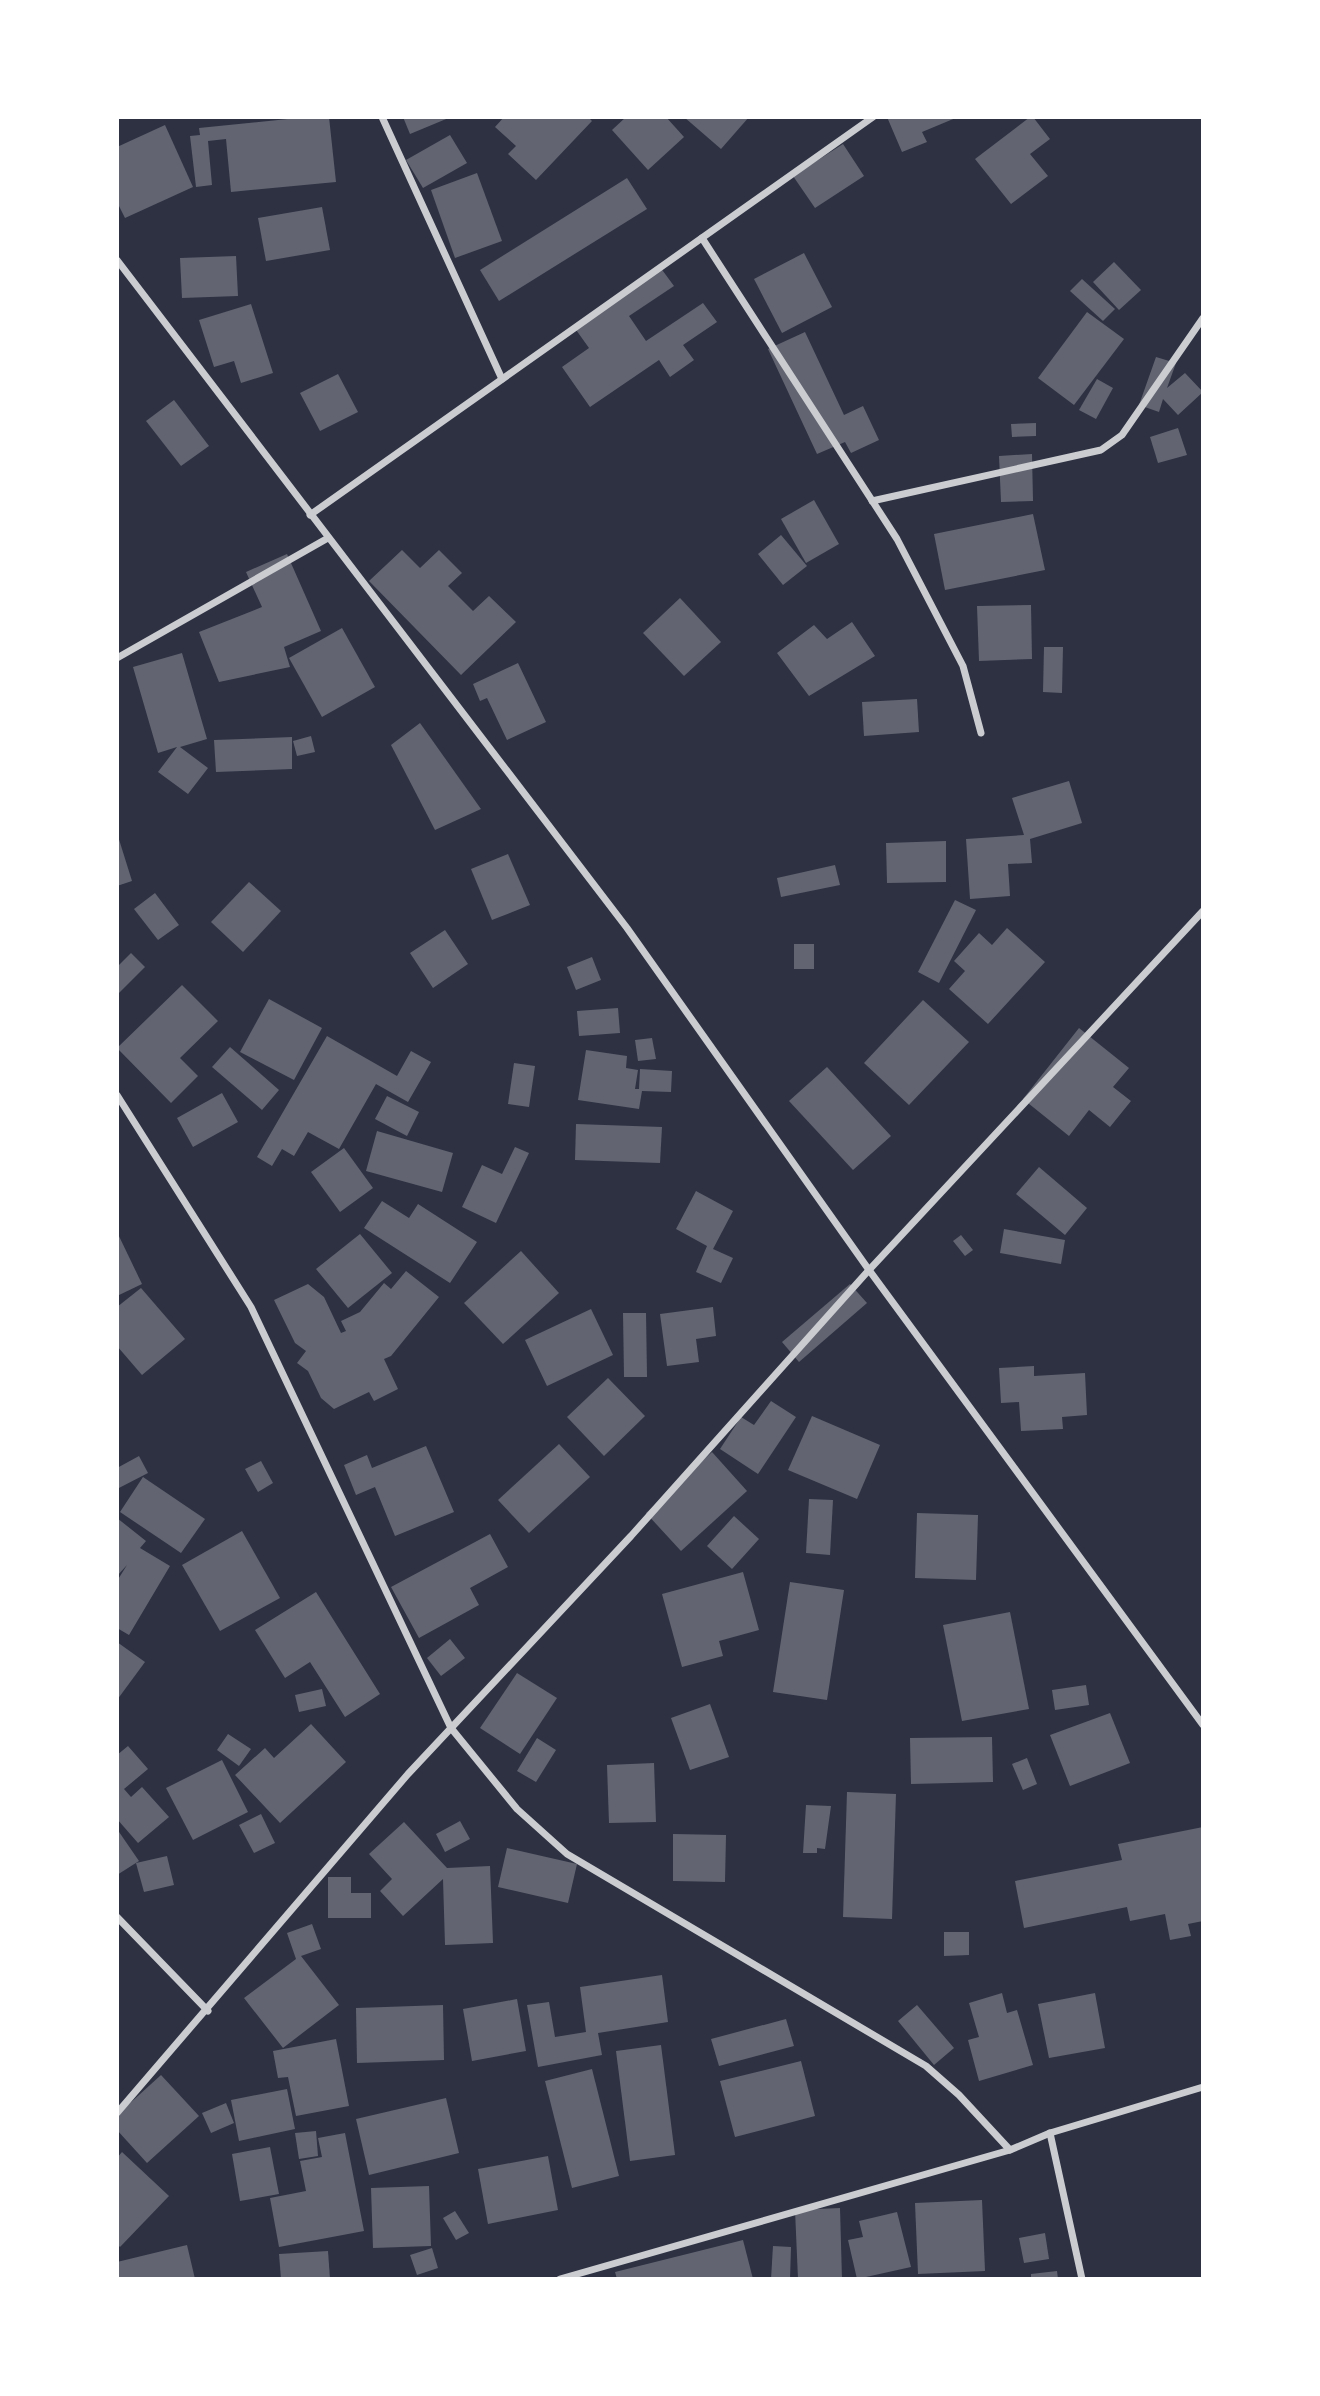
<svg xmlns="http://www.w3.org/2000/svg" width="1320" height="2396" font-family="Roboto,sans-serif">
	<rect width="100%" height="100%" fill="#2d3142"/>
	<g fill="#626471">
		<path d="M307,117H329L336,182L231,192L226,139L208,141L212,185L196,187L190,136L200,135L199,128Z"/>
		<path d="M403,117H451L410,134Z"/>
		<path d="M504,117H588L592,121L536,180L508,154L516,146L495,127Z"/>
		<path d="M626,117H666L684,137L648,170L612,130Z"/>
		<path d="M684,117H749L721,149Z"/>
		<path d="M887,117H958L922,132L927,142L902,152Z"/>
		<path d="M1030,117H1033L1050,139L1030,154L1048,176L1011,204L975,159Z"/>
		<path d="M165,125L193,187L125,218L117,202V147Z"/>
		<path d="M450,135L467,163L423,188L406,160Z"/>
		<path d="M843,144L864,176L815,208L793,176Z"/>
		<path d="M477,173L502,241L455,258L431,190Z"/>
		<path d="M627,178L647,209L499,301L480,270Z"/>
		<path d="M322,207L330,250L266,261L258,218Z"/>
		<path d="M804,253L832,307L782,333L754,279Z"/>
		<path d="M236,256L238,296L182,298L180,258Z"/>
		<path d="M1114,262L1141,290L1119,310L1093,282Z"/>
		<path d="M660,267L674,286L629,316L646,341L703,303L717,322L683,345L694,360L670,377L659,360L590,407L562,367L589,348L574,327Z"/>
		<path d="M1082,279L1115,309L1103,321L1070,291Z"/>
		<path d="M251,304L273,373L241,383L234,361L214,367L199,320Z"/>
		<path d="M1087,312L1124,339L1074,405L1038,378Z"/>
		<path d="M805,332L844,415L863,406L879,440L851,453L845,442L817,454L768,349Z"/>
		<path d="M1156,357L1176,363L1167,388L1185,373L1203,392L1178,415L1163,399L1159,412L1139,405Z"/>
		<path d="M338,374L358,412L320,431L300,393Z"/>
		<path d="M1097,379L1113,388L1096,419L1079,410Z"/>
		<path d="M174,400L209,446L181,466L146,421Z"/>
		<path d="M1036,423V436L1012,437L1011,424Z"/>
		<path d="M1178,428L1187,455L1158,463L1150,437Z"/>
		<path d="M1032,454L1033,501L1001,502L999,456Z"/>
		<path d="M814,500L839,544L806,563L781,519Z"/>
		<path d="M1033,514L1045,570L945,590L934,534Z"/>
		<path d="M781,535L807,566L783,585L758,554Z"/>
		<path d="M402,550L420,568L439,550L462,573L448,586L473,611L489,596L516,622L461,675L369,581Z"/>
		<path d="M287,554L321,631L284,647L290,667L219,682L199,632L262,607L246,572Z"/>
		<path d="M680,598L721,642L684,676L643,633Z"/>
		<path d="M1031,605L1032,659L979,661L977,606Z"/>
		<path d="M852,622L875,656L809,696L777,653L814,625L827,639Z"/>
		<path d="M342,628L375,687L322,717L289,658Z"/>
		<path d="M1044,647H1063L1062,693L1043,692Z"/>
		<path d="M182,653L207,739L180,747L208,768L188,794L158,772L177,747L158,753L133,667Z"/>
		<path d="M518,663L546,722L507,740L487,698L480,701L473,684Z"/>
		<path d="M917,699L919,732L864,736L862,702Z"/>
		<path d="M420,723L481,809L435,830L391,745Z"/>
		<path d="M311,736L315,752L297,756L293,741Z"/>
		<path d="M292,737V769L216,772L214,740Z"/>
		<path d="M1069,781L1082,823L1030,839L1032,863L1008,864L1010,896L970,899L966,839L1024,835L1012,798Z"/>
		<path d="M117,833L132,881L117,886Z"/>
		<path d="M946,841V882L887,883L886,843Z"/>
		<path d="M508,854L530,905L492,920L471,869Z"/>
		<path d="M835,865L840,885L781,897L777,878Z"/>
		<path d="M249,882L281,911L243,952L211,922Z"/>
		<path d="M155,893L179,925L158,940L134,909Z"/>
		<path d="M955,900L976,910L939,983L918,972Z"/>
		<path d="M1007,928L1045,962L988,1024L949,989L965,971L954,961L979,933L992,945Z"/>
		<path d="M445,930L468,964L433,988L410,953Z"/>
		<rect x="794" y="944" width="20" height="25"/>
		<path d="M131,953L145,967L117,995V967Z"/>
		<path d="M592,957L601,980L576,990L567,967Z"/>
		<path d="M182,985L218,1021L180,1058L198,1076L171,1103L117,1048Z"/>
		<path d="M269,999L322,1028L294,1080L240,1052Z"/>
		<path d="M923,1000L969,1042L909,1105L864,1063Z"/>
		<path d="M618,1008L620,1033L579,1036L577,1011Z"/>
		<path d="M1079,1028L1129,1068L1113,1087L1131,1101L1110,1127L1089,1110L1069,1136L1023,1099Z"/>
		<path d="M327,1036L397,1076L411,1051L431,1062L408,1102L376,1084L339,1149L308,1132L294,1156L282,1149L272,1166L257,1157Z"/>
		<path d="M652,1038L656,1059L638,1061L635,1040Z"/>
		<path d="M230,1047L279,1090L262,1110L212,1067Z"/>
		<path d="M586,1050L627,1056L626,1068L638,1070L635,1089H639L640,1069L672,1071L671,1092L642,1091L639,1109L578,1100Z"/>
		<path d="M514,1063L535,1066L529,1107L508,1104Z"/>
		<path d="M827,1067L891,1136L853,1170L789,1101Z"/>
		<path d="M222,1093L238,1122L193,1147L177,1118Z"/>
		<path d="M387,1096L419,1112L407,1136L375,1119Z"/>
		<path d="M576,1124L662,1127L660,1163L575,1160Z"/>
		<path d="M377,1131L453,1153L442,1192L366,1171Z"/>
		<path d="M515,1147L529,1153L496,1223L462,1207L482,1165L502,1174Z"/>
		<path d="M344,1148L373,1188L340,1212L311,1172Z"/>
		<path d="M1039,1167L1087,1208L1065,1235L1016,1194Z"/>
		<path d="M696,1191L733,1211L713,1249L733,1258L721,1283L696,1272L707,1246L676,1229Z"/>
		<path d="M382,1201L409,1218L418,1204L477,1242L450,1283L364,1228Z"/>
		<path d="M1004,1229L1065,1240L1061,1264L1000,1253Z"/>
		<path d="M117,1232L142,1284L117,1296Z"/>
		<path d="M360,1234L392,1273L348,1308L316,1269Z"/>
		<path d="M961,1235L973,1250L965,1256L953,1241Z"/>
		<path d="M521,1251L559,1293L503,1344L464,1303Z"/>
		<path d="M406,1271L439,1297L391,1356L384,1359L398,1389L374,1401L369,1392L334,1409L321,1398L308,1371L297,1363L306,1351L295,1343L274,1300L308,1284L324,1297L341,1333L346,1331L341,1321L360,1312L384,1283L391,1289Z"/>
		<path d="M850,1284L867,1303L799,1362L782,1342Z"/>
		<path d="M141,1288L185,1339L142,1375L117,1346V1307Z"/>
		<path d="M713,1307L716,1336L696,1339L699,1362L667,1366L660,1314Z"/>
		<path d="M591,1309L613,1355L547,1386L525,1340Z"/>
		<path d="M623,1313H646L647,1377H624Z"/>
		<path d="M1034,1366V1376L1085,1373L1087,1415L1062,1417L1063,1429L1021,1431L1019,1402L1001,1403L999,1368Z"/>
		<path d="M608,1378L645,1416L604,1456L567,1417Z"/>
		<path d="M771,1401L796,1417L758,1474L720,1449L741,1417L754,1425Z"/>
		<path d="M812,1416L880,1445L857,1499L788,1470Z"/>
		<path d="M559,1444L590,1477L529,1533L498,1500Z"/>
		<path d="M426,1446L454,1512L395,1536L375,1487L356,1495L344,1465L367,1455L372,1468Z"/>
		<path d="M712,1452L747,1491L681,1551L646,1513Z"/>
		<path d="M139,1456L148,1473L117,1489V1468Z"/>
		<path d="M261,1461L273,1483L258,1492L245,1469Z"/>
		<path d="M143,1477L205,1519L181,1553L120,1512Z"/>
		<path d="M809,1499L833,1500L830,1555L806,1553Z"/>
		<path d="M917,1513L978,1515L976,1580L915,1578Z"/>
		<path d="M734,1516L759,1539L732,1569L707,1546Z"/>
		<path d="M117,1518L146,1541L140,1548L170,1566L129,1635L117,1628V1581L127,1565L117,1576Z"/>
		<path d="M242,1531L280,1598L220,1631L182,1565Z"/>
		<path d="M490,1534L508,1567L470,1588L479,1605L419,1638L391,1587Z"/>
		<path d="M743,1572L759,1630L719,1641L723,1656L682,1667L662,1594Z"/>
		<path d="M790,1582L844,1590L827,1700L773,1692Z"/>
		<path d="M316,1592L380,1694L345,1717L310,1662L285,1678L255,1630Z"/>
		<path d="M1010,1612L1029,1709L962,1721L943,1625Z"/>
		<path d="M450,1639L465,1658L441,1676L427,1658Z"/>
		<path d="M117,1642L145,1662L117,1700Z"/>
		<path d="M517,1673L557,1698L520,1754L480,1728Z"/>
		<path d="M1086,1685L1089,1705L1055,1710L1052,1690Z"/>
		<path d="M322,1689L326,1706L299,1712L295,1695Z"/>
		<path d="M710,1704L729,1757L690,1770L671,1718Z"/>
		<path d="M1110,1713L1130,1763L1070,1786L1050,1735Z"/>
		<path d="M311,1724L346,1762L280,1823L235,1775L265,1748L274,1758Z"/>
		<path d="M228,1734L251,1749L239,1766L217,1750Z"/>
		<path d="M992,1737L993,1782L911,1784L910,1738Z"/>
		<path d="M537,1738L556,1750L536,1782L517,1771Z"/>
		<path d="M128,1746L148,1769L124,1789L131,1797L142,1787L169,1817L138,1843L117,1819V1755Z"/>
		<path d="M1027,1758L1037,1784L1023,1790L1012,1764Z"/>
		<path d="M222,1760L248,1812L193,1840L166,1788Z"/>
		<path d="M654,1763L656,1822L609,1823L607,1765Z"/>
		<path d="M847,1792L896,1794L892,1919L843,1917Z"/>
		<path d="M806,1805L831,1806L825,1849L817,1848V1853H803Z"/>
		<path d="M261,1814L275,1843L254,1853L239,1825Z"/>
		<path d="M460,1821L470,1839L445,1852L436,1834Z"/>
		<path d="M404,1822L447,1868L490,1866L493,1943L445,1945L443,1879L403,1916L380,1891L392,1879L369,1854Z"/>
		<path d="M1203,1827V1921L1188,1924L1191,1936L1170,1940L1165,1914L1130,1921L1127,1907L1024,1928L1015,1881L1122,1860L1118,1844Z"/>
		<path d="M117,1829L139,1861L117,1875Z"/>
		<path d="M673,1834L726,1835L725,1882L673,1881Z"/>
		<path d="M507,1848L577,1864L568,1903L498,1887Z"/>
		<path d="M167,1856L174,1885L144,1892L136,1863Z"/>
		<path d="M328,1877H351V1893H371V1918H328Z"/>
		<path d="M312,1924L321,1949L301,1956L339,2005L283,2048L244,1998L296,1959L287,1933Z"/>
		<path d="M944,1932H969V1955L944,1956Z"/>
		<path d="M662,1975L668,2022L598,2033L602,2055L538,2067L527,2005L549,2002L555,2037L586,2032L580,1987Z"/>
		<path d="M1002,1993L1007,2013L1017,2010L1033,2065L979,2081L968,2040L979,2037L969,2003Z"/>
		<path d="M1095,1993L1105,2048L1049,2058L1038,2004Z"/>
		<path d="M517,1999L526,2051L472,2061L463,2009Z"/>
		<path d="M443,2005L444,2060L357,2063L356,2008Z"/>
		<path d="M917,2005L954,2048L934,2065L898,2021Z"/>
		<path d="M786,2019L794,2046L719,2066L711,2039Z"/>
		<path d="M336,2039L349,2106L296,2116L288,2077L278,2078L273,2051Z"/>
		<path d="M661,2045L675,2155L630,2161L616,2051Z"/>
		<path d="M801,2061L815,2116L735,2137L720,2081Z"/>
		<path d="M592,2069L619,2176L572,2188L545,2081Z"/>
		<path d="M161,2075L199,2116L147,2163L117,2130V2115Z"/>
		<path d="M287,2089L295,2129L239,2141L231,2100Z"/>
		<path d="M446,2098L459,2153L369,2175L356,2119Z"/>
		<path d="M226,2103L234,2123L211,2133L202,2113Z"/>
		<path d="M316,2131L318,2156L299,2159L295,2133Z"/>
		<path d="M345,2133L364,2231L279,2247L270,2198L306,2191L300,2161L322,2157L318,2138Z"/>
		<path d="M270,2147L279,2194L240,2201L232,2154Z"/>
		<path d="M122,2152L169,2196L120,2247L117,2244V2158Z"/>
		<path d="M548,2156L558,2210L488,2224L478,2169Z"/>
		<path d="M429,2186L431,2246L373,2248L371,2188Z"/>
		<path d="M982,2200L985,2271L918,2274L915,2203Z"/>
		<path d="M840,2208L842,2279H798L795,2210Z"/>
		<path d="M455,2211L469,2233L456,2240L443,2218Z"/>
		<path d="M897,2212L911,2267L857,2279L848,2240L863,2237L859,2221Z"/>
		<path d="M1045,2233L1049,2259L1024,2263L1019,2238Z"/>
		<path d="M743,2240L753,2279H617L615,2272Z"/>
		<path d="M187,2245L195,2279H117V2262Z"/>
		<path d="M773,2246L791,2247L790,2279H771Z"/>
		<path d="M432,2248L438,2268L417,2275L410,2255Z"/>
		<path d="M328,2251L330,2279H281L279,2254Z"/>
		<path d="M1057,2271L1058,2279H1031V2274Z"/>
	</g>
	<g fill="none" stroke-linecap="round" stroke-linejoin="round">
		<g stroke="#caccd0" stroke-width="7">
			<path d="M382,117L502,379"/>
			<path d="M702,238L897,539L963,666L981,733"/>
			<path d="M117,260L627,928L869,1270L1203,1725"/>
			<path d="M872,501L1101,450L1122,435L1203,318"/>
			<path d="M310,515L873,117"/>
			<path d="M117,658L328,538"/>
			<path d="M117,1095L251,1307L451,1728L517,1809L567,1854L926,2066L959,2095L1010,2150"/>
			<path d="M117,1917L208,2011"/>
			<path d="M117,2113L408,1774L631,1536L869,1270L1203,911"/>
			<path d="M1050,2133L1082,2279"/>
			<path d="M560,2279L1010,2150L1050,2133L1203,2087"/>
		</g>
	</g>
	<rect width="1320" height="2396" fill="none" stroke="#ffffff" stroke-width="238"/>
</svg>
